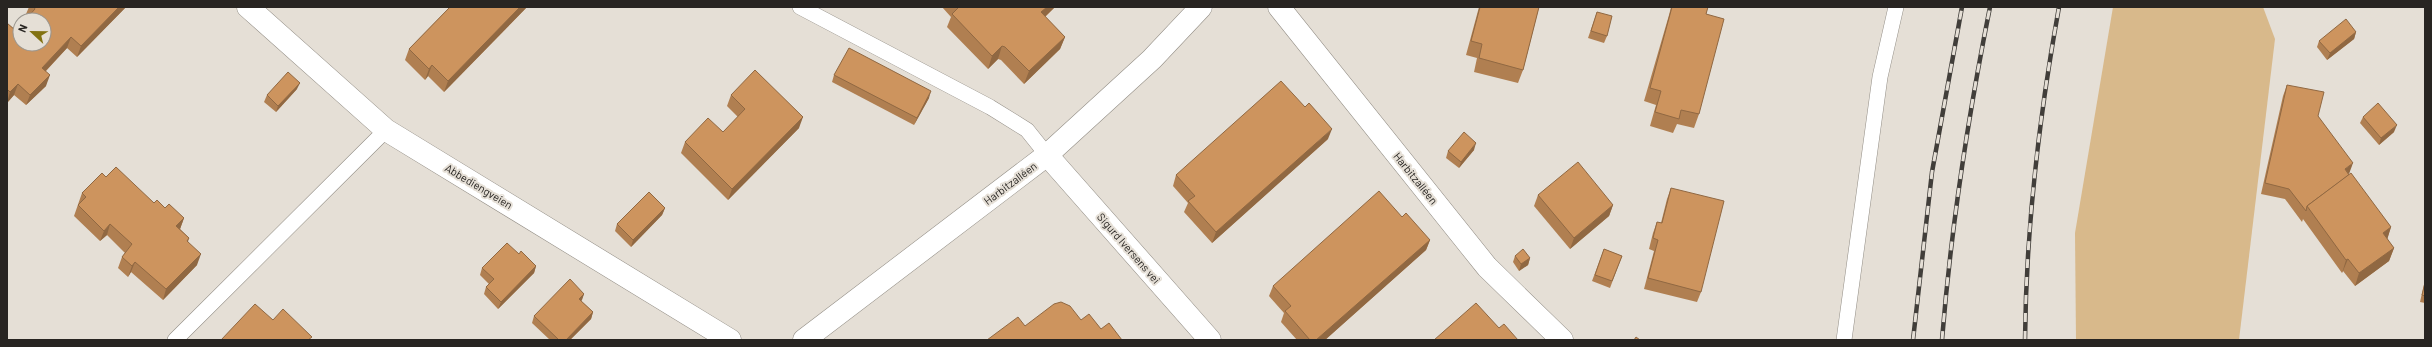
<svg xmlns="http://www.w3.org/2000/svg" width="2432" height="347" font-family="Barlow,sans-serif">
	<rect width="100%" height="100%" fill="#e5dfd6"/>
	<path fill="#d8b98b" d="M2113,7H2263L2275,39L2239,340H2076L2075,233Z"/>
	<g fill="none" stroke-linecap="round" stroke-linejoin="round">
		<defs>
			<g id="service">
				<path d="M800,7L990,107L1027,130L1047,155"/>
				<path d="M175,340L386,130"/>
				<path d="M1844,340L1880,77L1896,7"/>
			</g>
			<g id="minor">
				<path d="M248,7L386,130L730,340"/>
				<path d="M1279,7L1487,267L1562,340"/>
			</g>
			<g id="tertiary">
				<path d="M1047,155L1210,340"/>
				<path d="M804,340L1047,155L1152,59L1201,7"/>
			</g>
		</defs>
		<use href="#service" stroke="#928d85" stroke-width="16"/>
		<use href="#minor" stroke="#928d85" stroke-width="23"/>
		<use href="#tertiary" stroke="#928d85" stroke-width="23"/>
		<use href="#service" stroke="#fff" stroke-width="15"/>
		<use href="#minor" stroke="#fff" stroke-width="22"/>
		<use href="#tertiary" stroke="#fff" stroke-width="22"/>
		<defs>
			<g id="rail">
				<path d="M1913,340L1932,172L1962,7"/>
				<path d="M1942,340C1951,228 1968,117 1990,7"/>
				<path d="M2025,340C2026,228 2039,117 2059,7"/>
			</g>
		</defs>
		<use href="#rail" stroke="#413e3a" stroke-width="4.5"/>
		<use href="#rail" stroke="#e5dfd6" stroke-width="3" stroke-dasharray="9" stroke-linecap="butt"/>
	</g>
	<g fill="#b07f51">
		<path d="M29,7H126L77,57L67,48L46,71V86L26,105L14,95L7,103V23L15,30L28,16L26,14Z"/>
		<path d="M450,7H527L444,92L428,76L425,80L405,60L409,49Z"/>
		<path d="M942,7H1055L1045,17L1065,37L1060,49L1024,84L1001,60L998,59L988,69L947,27L951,17Z"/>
		<path d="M1479,7H1539L1523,70L1518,83L1474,72L1477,58L1466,55Z"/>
		<path d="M1671,7H1708L1706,14L1699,114L1694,128L1677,124L1673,133L1650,126L1656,105L1644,101L1669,15Z"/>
		<path d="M1597,12L1607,36L1604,43L1588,38Z"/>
		<path d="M2356,32L2354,39L2327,60L2317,47L2319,41Z"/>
		<path d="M834,75L929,98L914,125L832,82Z"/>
		<path d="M2287,85L2318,116L2349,174L2391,227L2387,239L2394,248L2389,261L2355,286L2343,271L2342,273L2303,219L2302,222L2285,199L2261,194L2283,96Z"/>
		<path d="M297,89L276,112L264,102L267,95Z"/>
		<path d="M731,95L799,128L728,200L681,153L685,142L723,132L738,117L727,106Z"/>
		<path d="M2363,117L2394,132L2379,145L2360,123Z"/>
		<path d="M1328,139L1212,243L1184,212L1188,203L1173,186L1176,175Z"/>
		<path d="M1474,150L1459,168L1446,158L1448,151Z"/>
		<path d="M106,177L154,203L165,208L184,218L180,229L189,238L188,242L197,265L163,300L131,272L128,277L118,268L122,257L125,253L107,235L100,241L74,216L82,193Z"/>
		<path d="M1671,188L1701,292L1697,302L1644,289L1654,251L1649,249L1653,233L1657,222L1661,223L1667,199Z"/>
		<path d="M1538,195L1613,205L1609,216L1570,249L1534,206Z"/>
		<path d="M665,208L662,215L631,247L615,231L617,224Z"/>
		<path d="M1402,217L1430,240L1426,250L1325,340H1297L1281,322L1284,313L1269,296L1273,286Z"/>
		<path d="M1604,249L1622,256L1610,288L1592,281Z"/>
		<path d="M519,254L536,266L534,273L498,309L484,294L486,287L489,284L480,275L482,268Z"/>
		<path d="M1515,256L1530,258L1528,265L1519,271L1513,262Z"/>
		<path d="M2425,280V303L2420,302Z"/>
		<path d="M584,294L581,301L593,312L591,319L570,340H550L532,323L534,316Z"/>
	</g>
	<g fill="#906842">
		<path d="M119,7H126L77,57L81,46Z"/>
		<path d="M520,7H527L444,92L448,81Z"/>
		<path d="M1047,7H1055L1036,25L1041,12Z"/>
		<path d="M2356,32L2354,39L2327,60L2330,53Z"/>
		<path d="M71,37L67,48L38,79L42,68Z"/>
		<path d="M1065,37L1060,49L1024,84L1029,71Z"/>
		<path d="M1002,46L998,59L988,69L992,56Z"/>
		<path d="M432,65L428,76L425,80L429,69Z"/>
		<path d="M50,75L46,86L26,105L30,95Z"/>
		<path d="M300,83L297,89L276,112L278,106Z"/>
		<path d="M18,84L14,95L7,103L10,92Z"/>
		<path d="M931,91L929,98L914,125L917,118Z"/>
		<path d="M803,117L799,128L728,200L732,189Z"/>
		<path d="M2397,125L2394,132L2379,145L2381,138Z"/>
		<path d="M1332,129L1328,139L1212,243L1216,232Z"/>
		<path d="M1476,143L1474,150L1459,168L1461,162Z"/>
		<path d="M2353,163L2349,174L2345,169Z"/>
		<path d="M1613,205L1609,216L1570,249L1574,238Z"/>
		<path d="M665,208L662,215L631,247L633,240Z"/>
		<path d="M184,218L180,229L176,226Z"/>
		<path d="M110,224L107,235L100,241L104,231Z"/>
		<path d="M2391,227L2387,240L2383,233Z"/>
		<path d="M1430,240L1426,250L1325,340H1316Z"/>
		<path d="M2394,248L2389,261L2355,286L2359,273Z"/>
		<path d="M201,254L197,265L163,300L166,289Z"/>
		<path d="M1530,258L1528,265L1519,271L1521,264Z"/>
		<path d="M2348,259L2343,271L2342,273L2346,260Z"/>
		<path d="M135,262L131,272L128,277L132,266Z"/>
		<path d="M536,266L534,273L498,309L501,302Z"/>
		<path d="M584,294L582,300L577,306L579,299Z"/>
		<path d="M593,312L591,319L570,340H566Z"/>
	</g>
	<g fill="#cd945e" stroke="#906842">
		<path d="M34,7H119L81,46L71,37L42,68L50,75L30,95L18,84L10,92L7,89V23L15,30L20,25V44H44V20H25L35,9Z"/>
		<path d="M450,7H520L448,81L432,65L429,69L409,49Z"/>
		<path d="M958,7H1047L1041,12L1065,37L1029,71L1005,47L1002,46L992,56L952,14L959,7Z"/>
		<path d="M1480,7H1539L1523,70L1479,58L1482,44L1471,41Z"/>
		<path d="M1672,7H1708L1706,14L1724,19L1699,114L1681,110L1679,119L1655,112L1661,91L1650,88Z"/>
		<path d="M1597,12L1612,16L1607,36L1591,31Z"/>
		<path d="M2346,19L2356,32L2330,53L2319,41Z"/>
		<path d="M849,48L931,91L917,118L834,75Z"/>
		<path d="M755,70L803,117L732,189L685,142L708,118L723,132L745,109L731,95Z"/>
		<path d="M288,72L300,83L278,106L267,95Z"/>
		<path d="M1281,81L1305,107L1309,103L1332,129L1216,232L1188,201L1195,196L1176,175Z"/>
		<path d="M2287,85L2324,92L2318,116L2353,163L2345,169L2349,175L2307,206L2306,211L2289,189L2265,183Z"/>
		<path d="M2378,103L2397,125L2381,138L2363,117Z"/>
		<path d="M1464,132L1476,143L1461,162L1448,151Z"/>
		<path d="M1578,162L1613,205L1574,238L1538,195Z"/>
		<path d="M116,167L154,203L157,200L165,208L169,204L184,218L176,226L189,238L187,241L201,254L166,289L135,262L132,266L122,257L132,244L110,224L104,231L78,205L86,197L82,193L102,173L106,177Z"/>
		<path d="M2351,173L2391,227L2383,233L2394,248L2359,273L2348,259L2346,260L2307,206Z"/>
		<path d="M1671,188L1724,201L1701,292L1648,278L1658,240L1653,238L1657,222L1662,223Z"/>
		<path d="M1379,191L1402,217L1406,213L1430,240L1316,340H1310L1285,311L1291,306L1273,286Z"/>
		<path d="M649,192L665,208L633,240L617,224Z"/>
		<path d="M507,243L519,254L521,251L536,266L501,302L486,287L494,279L482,268Z"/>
		<path d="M1523,249L1530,258L1521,264L1515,256Z"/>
		<path d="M1604,249L1622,256L1612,281L1595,275Z"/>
		<path d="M570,279L584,294L579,299L593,312L566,340H559L534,316Z"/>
		<path d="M2425,283V296L2422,295Z"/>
		<path d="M1061,302L1070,306L1081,320L1089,314L1101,329L1109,323L1122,340H987L1018,317L1025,326L1054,304Z"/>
		<path d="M1476,303L1499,328L1504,324L1518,340H1434Z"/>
		<path d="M255,304L273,320L283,309L312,337L308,340H221Z"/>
		<path d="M1636,337L1640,340H1634Z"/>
	</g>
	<g text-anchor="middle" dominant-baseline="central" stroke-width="4" stroke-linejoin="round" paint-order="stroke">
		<g font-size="11" fill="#282522" stroke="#e5dfd6">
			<text transform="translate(1416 178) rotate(51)">Harbitzalléen</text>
			<text transform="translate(1010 183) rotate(-37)">Harbitzalléen</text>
			<text transform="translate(479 186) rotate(31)">Abbediengveien</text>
			<text transform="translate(1129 248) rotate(49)">Sigurd Iversens vei</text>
		</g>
	</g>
	<rect width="2432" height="347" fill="none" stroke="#282522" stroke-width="16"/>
	<g transform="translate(32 32) rotate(292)"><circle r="19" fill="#e5dfd6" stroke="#99958e"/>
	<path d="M0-3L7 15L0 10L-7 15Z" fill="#827212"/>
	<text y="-6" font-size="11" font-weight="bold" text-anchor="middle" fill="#282522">N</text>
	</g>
</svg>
